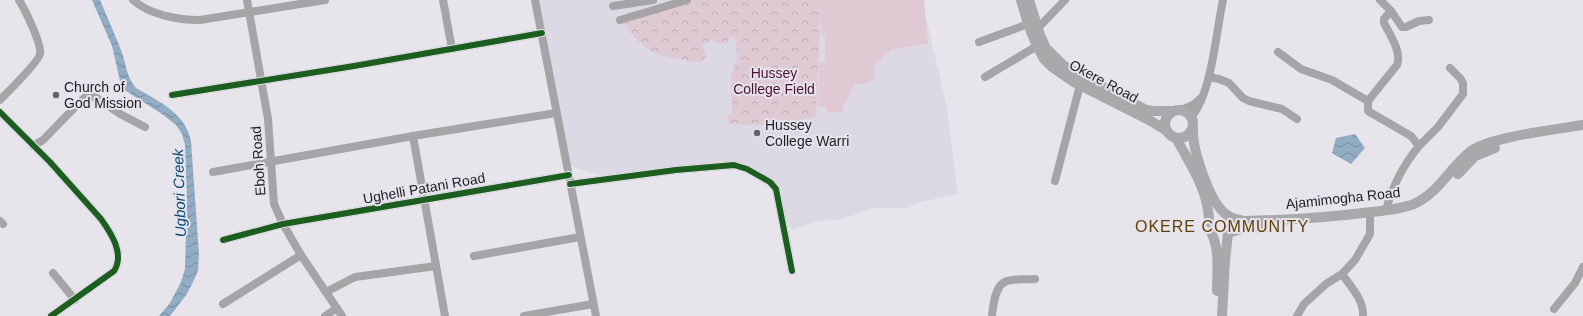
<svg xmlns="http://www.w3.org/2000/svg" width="1583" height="316" font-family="Arial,sans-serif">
	<defs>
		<pattern id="park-crowns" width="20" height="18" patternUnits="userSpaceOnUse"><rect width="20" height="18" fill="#dfc9d3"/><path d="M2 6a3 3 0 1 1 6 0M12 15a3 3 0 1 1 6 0" fill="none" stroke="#bfacb5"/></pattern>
		<pattern id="water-waves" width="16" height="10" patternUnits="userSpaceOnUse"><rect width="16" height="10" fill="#92adc3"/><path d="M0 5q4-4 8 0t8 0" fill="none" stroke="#778c9e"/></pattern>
	</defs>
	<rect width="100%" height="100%" fill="#e7e5eb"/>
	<path fill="#dcd8e4" d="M538,0H924L925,14L946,102L958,194L920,202L905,208H874L842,219L819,221L792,230L784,216L780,187L747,168L599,175L571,166Z"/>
	<path fill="#dfc9d3" d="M821,0H924L928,43L890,50L875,65L874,79L866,83L854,85L848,98L843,105L845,109L840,112H827L826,107L818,106L819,63L825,62V35H821Z"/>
	<path fill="url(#park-crowns)" d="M694,0H821L816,116L811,118L767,125L729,124L727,116L733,112L731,92V76L737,60L736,39L732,36L726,43H719L711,40L702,45L706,57L700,63C658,53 648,60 622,20Z"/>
	<g fill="url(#water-waves)">
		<path d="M92,0H100C107,16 114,33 121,50C126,63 126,76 136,88C159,102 185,112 191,141L199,255L198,271L194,280L187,294L170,316H159L170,303L181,282L185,269L187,200L185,145L182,134L176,125L162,114L123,89L120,81L112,46Z"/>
		<path d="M1355,134L1365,148L1351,164L1332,153L1336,138Z"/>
	</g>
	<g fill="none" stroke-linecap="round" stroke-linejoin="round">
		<g stroke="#a6a4a7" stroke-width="8">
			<path d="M133,0C150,15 178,20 200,20L325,0"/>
			<path d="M247,0L268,119L274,204L283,224L301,255L342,316"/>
			<path d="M443,0L452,49"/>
			<path d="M535,0L596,316"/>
			<path d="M1380,0L1391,11L1384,19V23C1390,35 1402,52 1397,65L1368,101V111L1411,136L1419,146C1404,164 1392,188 1386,210"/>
			<path d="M613,6L653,0"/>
			<path d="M1391,11L1402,27H1406L1419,21L1429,20"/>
			<path d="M620,20L687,0"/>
			<path d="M1038,28L1065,0"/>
			<path d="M979,42L1028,24"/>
			<path d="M1278,52L1301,69L1332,80L1368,101"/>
			<path d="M985,77L1037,46"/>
			<path d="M1209,77L1219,79L1229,83L1243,98L1249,101L1282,109L1297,119"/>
			<path d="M172,95L354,66L542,33"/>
			<path d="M0,100C7,93 39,61 40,54C42,44 25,10 19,0"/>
			<path d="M1181,110L1193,105L1201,98"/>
			<path d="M0,112L50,162L101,219C111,233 125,254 114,271L51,316"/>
			<path d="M1192,116C1212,92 1216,32 1223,0"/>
			<path d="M413,136L445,316"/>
			<path d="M33,146L43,140L84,98L89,96L97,98L120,114L145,127"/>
			<path d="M1419,146L1438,127L1463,94V83L1460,78L1450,68"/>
			<path d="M213,172L413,136L556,113"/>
			<path d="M1055,181L1080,85"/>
			<path d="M570,184L676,170L734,165L747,169L770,182L776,189L792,271"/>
			<path d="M0,221L3,224"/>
			<path d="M223,240L283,224L569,175"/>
			<path d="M474,256L580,237"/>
			<path d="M53,273L75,300"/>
			<path d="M1342,274C1351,287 1364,300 1363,316"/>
			<path d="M326,292L355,277L436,266"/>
			<path d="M223,304L301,255"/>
			<path d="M1554,309L1575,283L1583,267"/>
			<path d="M325,316L337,308"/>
			<path d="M524,316L593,304"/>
			<path d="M992,316C993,306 995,284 1007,281C1016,278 1027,280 1035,279"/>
			<path d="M1297,316L1304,304L1326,284L1342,274L1355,260L1370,234V218"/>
		</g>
		<g stroke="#a8a9ab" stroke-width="10">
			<path d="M1021,0L1028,24L1037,46L1044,59L1052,67L1072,81L1151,121L1167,131"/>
			<path d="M1029,0L1040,35L1046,48L1064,66L1146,110L1154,111H1172"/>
			<circle cx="1179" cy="124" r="14"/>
			<path d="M1193,129C1192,149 1210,204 1227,215C1232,219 1239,220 1245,221C1284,220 1324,218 1363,213C1380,211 1398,210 1414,204C1439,193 1450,167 1471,151C1489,137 1558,129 1583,125"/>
			<path d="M1176,138C1190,164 1209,191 1209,222"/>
			<path d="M1458,174L1475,156L1495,148"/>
			<path d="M1211,232C1220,249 1217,271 1217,291"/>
			<path d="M1222,316L1225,261L1228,233L1244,228L1266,227"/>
		</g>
		<defs>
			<g id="cycleway">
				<path d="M172,95L354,66L542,33"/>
				<path d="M0,112L50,162L101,219C111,233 125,254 114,271L51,316"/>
				<path d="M570,184L676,170L734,165L747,169L770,182L776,189L792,271"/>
				<path d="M223,240L283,224L569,175"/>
			</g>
		</defs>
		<use href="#cycleway" stroke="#e6e3ed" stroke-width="8"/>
		<use href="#cycleway" stroke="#1b5e20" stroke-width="6"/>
	</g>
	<g fill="#646367" stroke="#e6e3ed" stroke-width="1.5">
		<circle cx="56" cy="95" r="4"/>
		<circle cx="757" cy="133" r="4"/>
	</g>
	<g text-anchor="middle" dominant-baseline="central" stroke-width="4" stroke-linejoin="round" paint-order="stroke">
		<g font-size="14" fill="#4b122e" stroke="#e6e3ed">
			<text x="774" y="73">Hussey<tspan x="774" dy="16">College Field</tspan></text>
		</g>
		<g font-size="14" fill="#1e1d20" stroke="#e6e3ed">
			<text transform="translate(1104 81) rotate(28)">Okere Road</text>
			<text transform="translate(258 161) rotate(-94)">Eboh Road</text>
			<text transform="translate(424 188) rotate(-10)">Ughelli Patani Road</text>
			<text transform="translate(1343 198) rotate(-6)">Ajamimogha Road</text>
		</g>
		<g font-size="14" fill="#1e1d20" stroke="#e6e3ed" text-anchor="start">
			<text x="64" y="87">Church of<tspan x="64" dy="16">God Mission</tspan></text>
			<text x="765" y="125">Hussey<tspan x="765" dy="16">College Warri</tspan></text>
		</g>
		<g font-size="15" font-style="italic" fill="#034b73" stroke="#e6e3ed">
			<text transform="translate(179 193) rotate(-92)">Ugbori Creek</text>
		</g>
		<g font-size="16" letter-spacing="1" fill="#5e4105" stroke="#e6e3ed">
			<text x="1222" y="226">OKERE COMMUNITY</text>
		</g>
	</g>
</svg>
